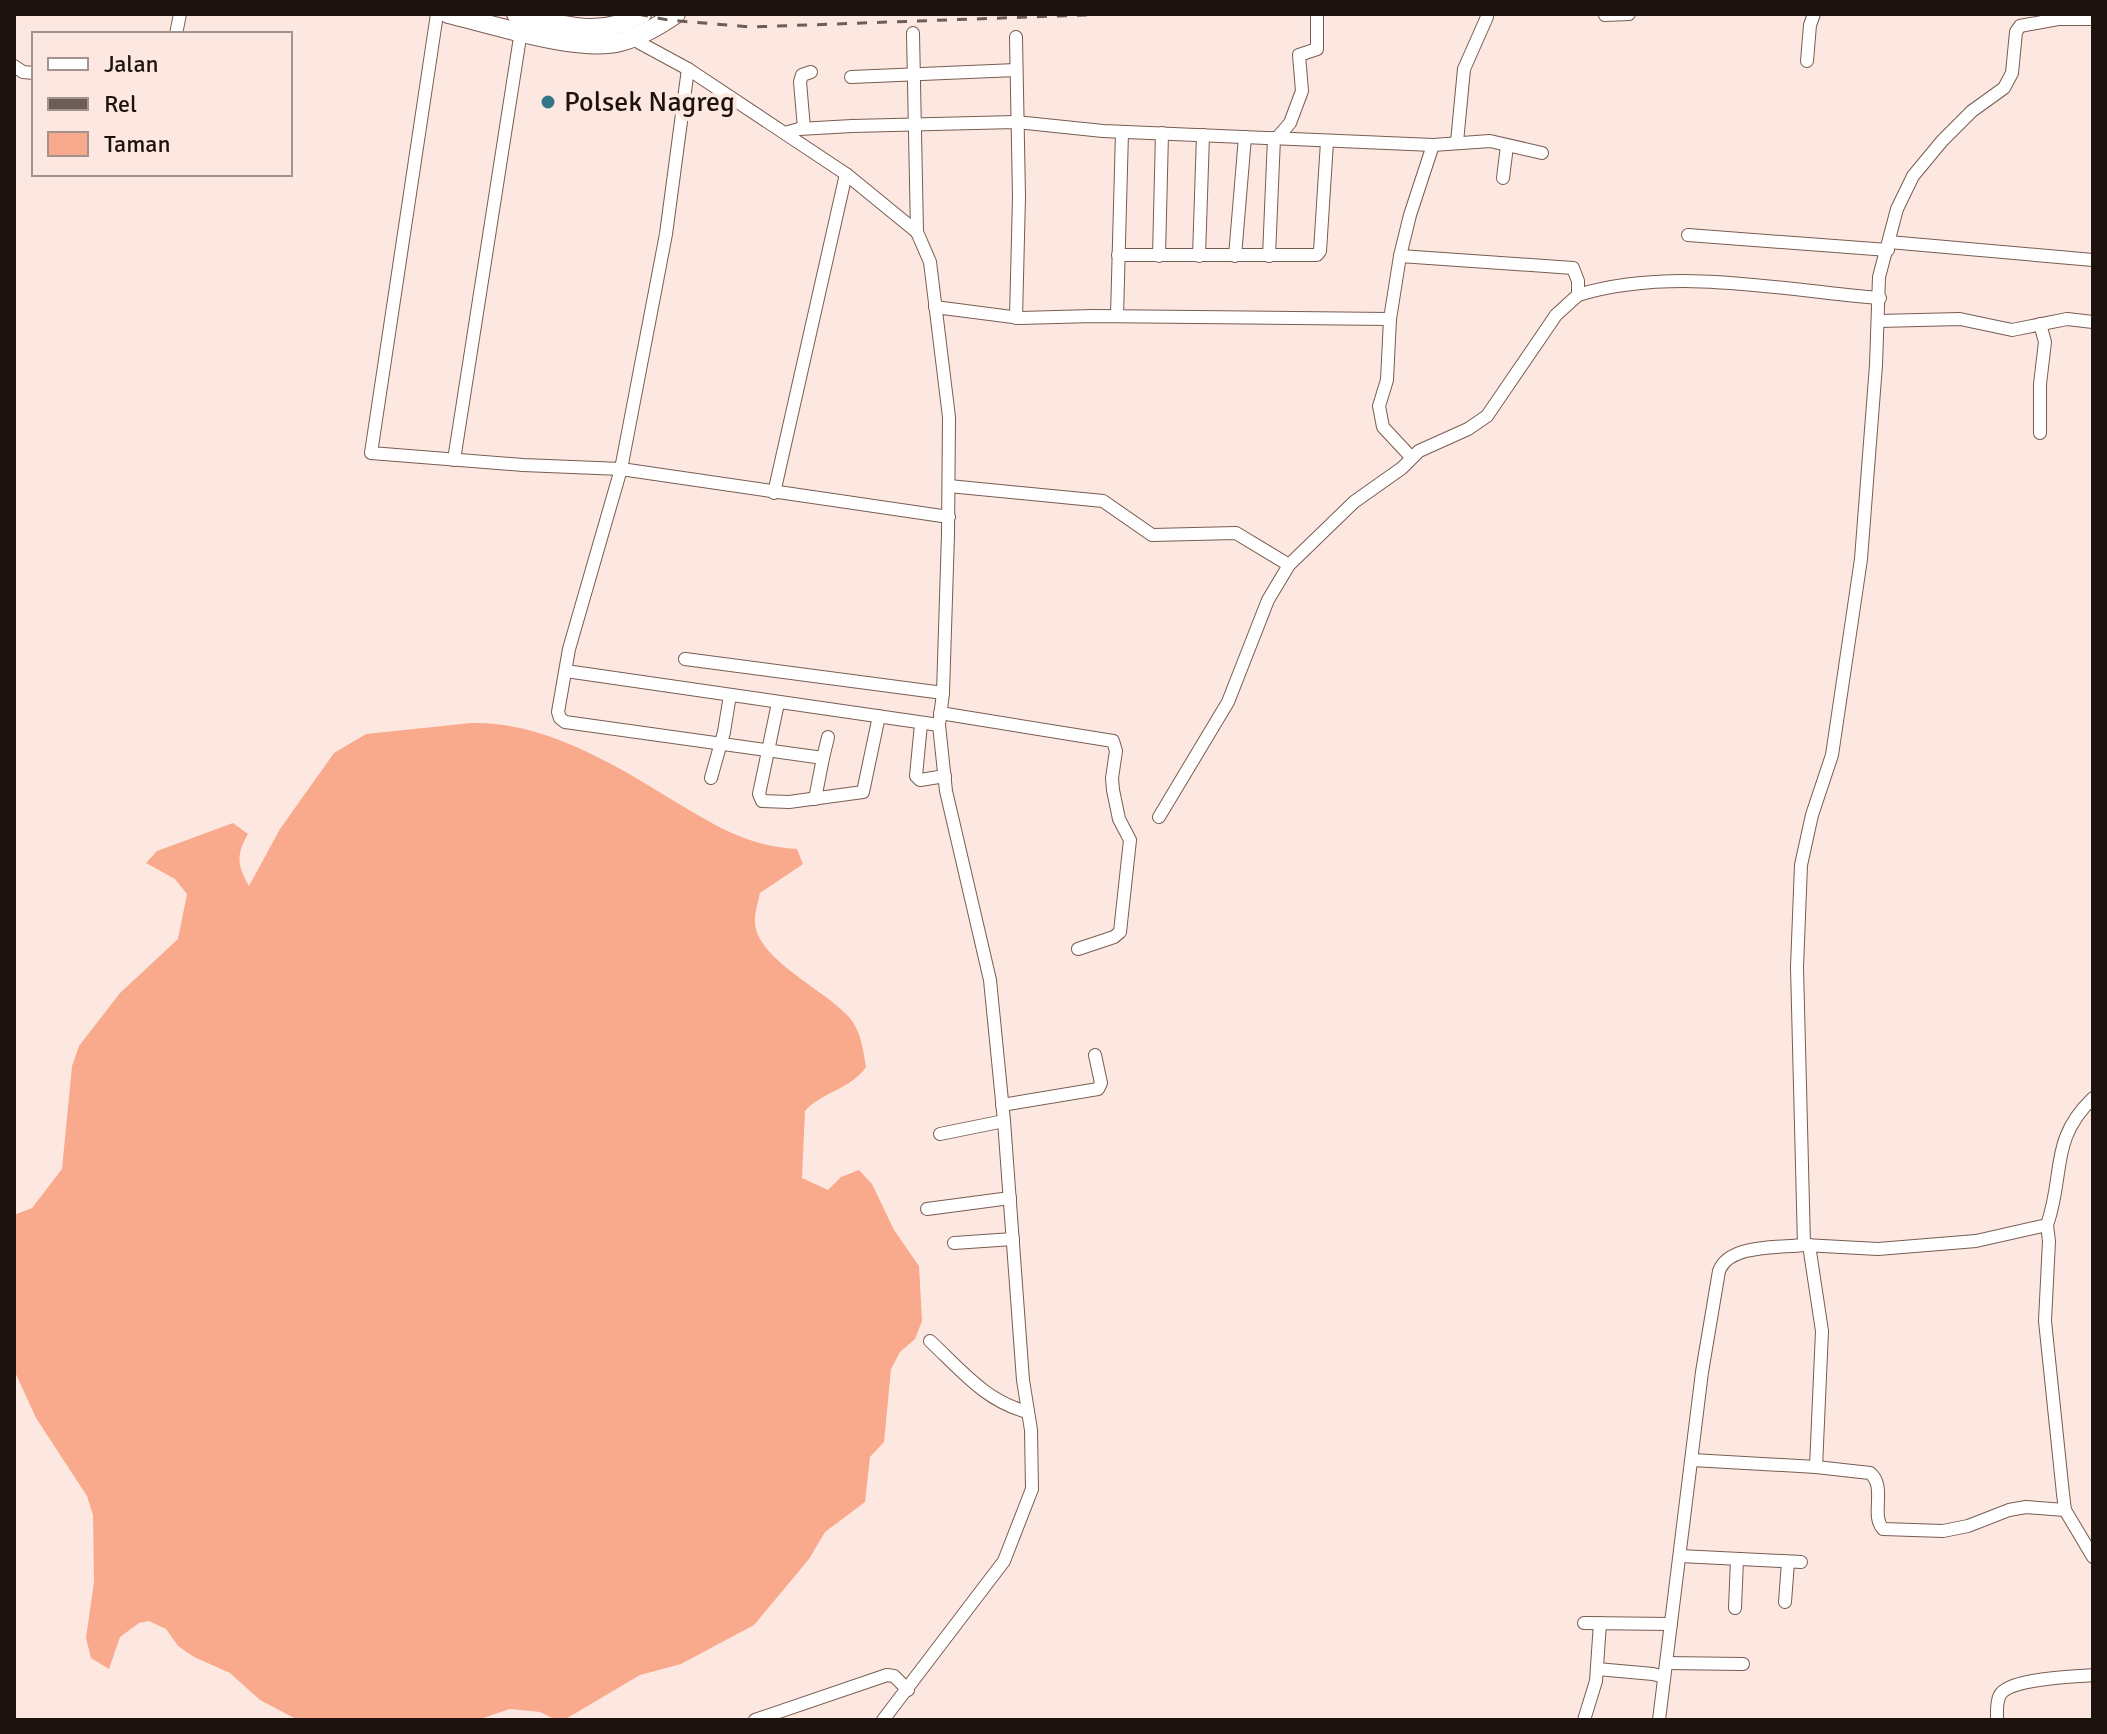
<svg xmlns="http://www.w3.org/2000/svg" width="2107" height="1734" font-family="Signika,sans-serif">
	<rect width="100%" height="100%" fill="#fde8e1"/>
	<path fill="#f9a98c" d="M471,723C548,721 620,768 684,807C723,830 750,846 797,849L803,864L760,893C758,902 754,914 755,924C759,960 823,989 847,1015C861,1029 863,1049 866,1067C851,1089 822,1092 805,1111L802,1178L828,1190L841,1177L859,1170L872,1184L894,1230L919,1266L922,1321L915,1339L900,1352L891,1369L884,1442L870,1457L865,1502L825,1532L809,1559L754,1625L681,1664L640,1675L564,1720H556L540,1712L510,1709L477,1720H298L260,1700L230,1673L194,1657L178,1646L166,1629L149,1621L139,1623L120,1637L109,1669L91,1658L86,1638L94,1582L93,1515L87,1496L36,1418L14,1370V1215L32,1208L62,1169L72,1066L79,1046L120,993L178,939L187,894L175,879L146,863L157,851L233,823L248,834C236,855 237,865 249,886L280,829L334,753L366,734Z"/>
	<g fill="none" stroke-linecap="round" stroke-linejoin="round">
		<defs>
			<g id="minor">
				<path d="M437,14L371,453L523,465L621,469L666,234L688,69"/>
				<path d="M1605,15L1629,14"/>
				<path d="M2058,19H2093"/>
				<path d="M913,33L917,232"/>
				<path d="M176,34L180,14"/>
				<path d="M629,34L640,43L688,69L846,174L917,232L930,262L949,417L948,534L943,693L939,725L946,791L990,980L1004,1121L1023,1380L1031,1430L1032,1489L1004,1561L883,1720"/>
				<path d="M1016,37L1019,197L1016,318"/>
				<path d="M1807,61L1810,25L1814,14"/>
				<path d="M14,66L23,72L34,73"/>
				<path d="M851,77L1016,70"/>
				<path d="M804,128L800,82L802,75L811,72"/>
				<path d="M785,133L799,129L852,126L1016,122L1103,131L1433,145"/>
				<path d="M1277,138L1290,123L1302,91L1299,55L1317,49V14"/>
				<path d="M1457,142L1464,69L1487,17"/>
				<path d="M1503,178L1507,146"/>
				<path d="M1688,235L1888,250"/>
				<path d="M1889,242L2093,260"/>
				<path d="M1118,255H1317L1320,251L1327,142"/>
				<path d="M1159,256L1162,133"/>
				<path d="M1199,256L1203,135"/>
				<path d="M1235,256L1245,137"/>
				<path d="M1269,256L1274,138"/>
				<path d="M1578,295C1674,266 1781,290 1880,298"/>
				<path d="M935,307L1020,318L1093,316L1390,319"/>
				<path d="M1117,316L1122,132"/>
				<path d="M1878,321L1960,319L2012,330L2067,319L2093,322"/>
				<path d="M2040,433V384L2045,342L2040,324"/>
				<path d="M1411,457L1383,427L1379,406L1387,380L1390,319L1400,256L1410,215L1433,145L1490,141L1542,153"/>
				<path d="M454,460L521,31"/>
				<path d="M949,486L1103,501L1152,535L1236,533L1289,565"/>
				<path d="M774,493L846,174"/>
				<path d="M685,659L943,693"/>
				<path d="M566,671L939,725"/>
				<path d="M778,703L759,794L762,801L789,802L863,792L879,716"/>
				<path d="M940,713L1113,741L1116,751L1112,778L1113,790L1119,819L1130,840L1120,932L1114,937L1078,949"/>
				<path d="M921,724L916,776L920,780L945,776"/>
				<path d="M823,758L828,737"/>
				<path d="M711,778L724,732L730,695"/>
				<path d="M815,799L823,758L565,722L560,718L558,712L569,649L621,469L949,517"/>
				<path d="M1159,817L1228,702L1268,600L1289,565L1354,502L1402,468L1419,451L1468,429L1487,416L1556,315L1578,295V281L1573,268L1400,256"/>
				<path d="M1002,1105L1098,1089L1101,1083L1095,1055"/>
				<path d="M940,1134L1004,1121"/>
				<path d="M927,1209L1010,1198"/>
				<path d="M2047,1225L2049,1241L2045,1321L2063,1494L2065,1510L2093,1557"/>
				<path d="M954,1243L1013,1239"/>
				<path d="M1804,1245L1878,1249L1976,1241L2047,1225C2065,1174 2049,1140 2093,1098"/>
				<path d="M1809,1245L1822,1331L1816,1467"/>
				<path d="M930,1341C960,1369 986,1402 1028,1412"/>
				<path d="M1692,1460L1816,1467L1870,1473C1887,1487 1870,1515 1883,1529L1943,1531L1968,1526L2009,1510L2026,1507L2065,1510"/>
				<path d="M1680,1556L1801,1562"/>
				<path d="M1785,1602L1788,1562"/>
				<path d="M1735,1608L1737,1559"/>
				<path d="M1584,1623L1671,1624"/>
				<path d="M1666,1663L1743,1664"/>
				<path d="M1597,1669L1653,1674L1664,1677"/>
				<path d="M755,1720L887,1675L894,1676L908,1690"/>
				<path d="M1584,1720L1596,1681L1600,1623"/>
				<path d="M1659,1720L1702,1372L1719,1271C1729,1244 1778,1248 1804,1245L1797,967L1801,865L1812,815L1832,755L1861,559L1876,365L1879,277L1897,209L1913,176L1942,141L1972,111L2004,88L2012,73L2016,32L2020,26L2058,19L2063,14"/>
				<path d="M1997,1720C1997,1712 1996,1702 2000,1695C2009,1678 2074,1677 2093,1675"/>
			</g>
			<g id="highway">
				<path d="M448,14C492,24 578,53 620,42C640,37 660,25 676,14"/>
				<path d="M516,14C564,24 596,40 642,14"/>
			</g>
		</defs>
		<use href="#minor" stroke="#785c51" stroke-width="14"/>
		<use href="#highway" stroke="#785c51" stroke-width="20"/>
		<use href="#minor" stroke="#fff" stroke-width="12"/>
		<use href="#highway" stroke="#fff" stroke-width="18"/>
		<path stroke="#6c5d58" stroke-width="3" stroke-dasharray="10 10" stroke-linecap="butt" d="M638,14L668,20L751,27L1113,14"/>
	</g>
	<circle fill="#357589" stroke="#fde8e1" stroke-width="3" cx="548" cy="102" r="8"/>
	<g text-anchor="middle" dominant-baseline="central" stroke-width="8" stroke-linejoin="round" paint-order="stroke">
		<g font-size="28" fill="#1d120e" stroke="#fde8e1" text-anchor="start">
			<text x="564" y="102">Polsek Nagreg</text>
		</g>
	</g>
	<rect width="2107" height="1734" fill="none" stroke="#1d120e" stroke-width="32"/>
	<rect x="32" y="32" width="260" height="144" fill="#fde8e1" stroke="#a3928d" stroke-width="2"/>
	<rect x="48" y="58" width="40" height="12" fill="#ffffff" stroke="#a3928d" stroke-width="2"/>
	<text x="104" y="72" font-size="24" fill="#1d120e">Jalan</text>
	<rect x="48" y="98" width="40" height="12" fill="#6c5d58" stroke="#a3928d" stroke-width="2"/>
	<text x="104" y="112" font-size="24" fill="#1d120e">Rel</text>
	<rect x="48" y="132" width="40" height="24" fill="#f9a98c" stroke="#a3928d" stroke-width="2"/>
	<text x="104" y="152" font-size="24" fill="#1d120e">Taman</text>
</svg>
